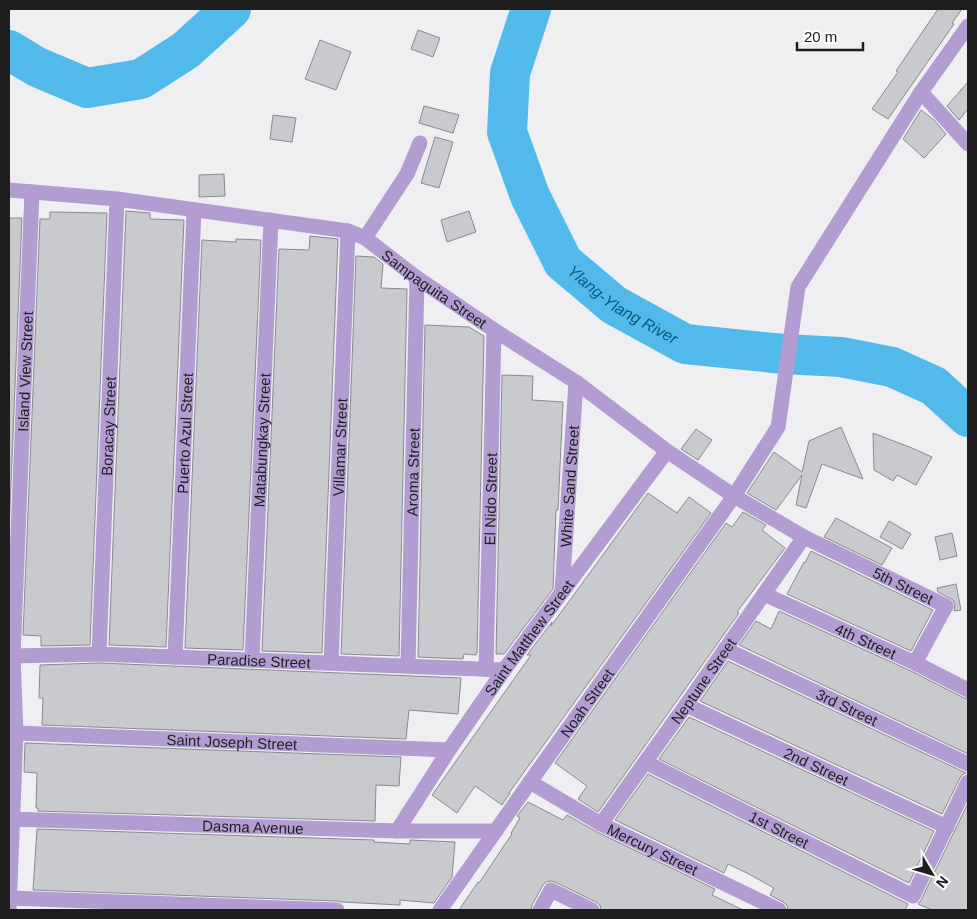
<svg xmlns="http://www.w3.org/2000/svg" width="977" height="919" font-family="Arial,sans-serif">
	<rect width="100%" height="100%" fill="#efeff2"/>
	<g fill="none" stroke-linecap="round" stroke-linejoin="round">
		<g stroke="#52baeb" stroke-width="40">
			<path id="s1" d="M531,9L510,73L507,132L530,196L563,262L614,305L685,344L784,354L841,357L892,367L934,386L968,417"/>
			<path d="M9,50L37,67L87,88L141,79L186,50L231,9"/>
		</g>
	</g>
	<g fill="#c8cacd" stroke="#898a8d">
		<path d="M938,9H962L952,23L954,24L888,119L872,109L898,72L896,71Z"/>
		<path d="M418,30L440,38L433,57L411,49Z"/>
		<path d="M320,40L351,52L336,90L305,79Z"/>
		<path d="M968,82V109L959,120L947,106Z"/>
		<path d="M424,106L459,115L453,133L419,123Z"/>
		<path d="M921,110L934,120L946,134L924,158L903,139Z"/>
		<path d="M273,115L296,118L292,142L270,139Z"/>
		<path d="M435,137L453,142L439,188L421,183Z"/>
		<path d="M224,174L225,196L199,197V175Z"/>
		<path d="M126,211L150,213V219L184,220L166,647L109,645Z"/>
		<path d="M469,211L476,232L447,242L441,220Z"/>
		<path d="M50,212L107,213L90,645L41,646V636L23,635L40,219H50Z"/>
		<path d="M9,218H22L9,531Z"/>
		<path d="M310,236L338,239L322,653L262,651L279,249L309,250Z"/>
		<path d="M236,239L261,240L243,650L185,648L202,240L236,242Z"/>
		<path d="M356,256L374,257L383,264L381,288L407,289L399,656L341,654Z"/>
		<path d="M425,325L469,327L484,336L477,653H476V655L464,654L463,659L418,657Z"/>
		<path d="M502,375L533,376L532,400L563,402L558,510H556L553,589L504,654H496Z"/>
		<path d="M841,427L863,479L822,464L806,508L796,505L802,475L776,510L747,493L774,452L802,472L809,441Z"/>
		<path d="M696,429L712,440L698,460L681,449Z"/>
		<path d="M873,433L912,448L932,457L916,485L897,475L893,481L874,470Z"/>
		<path d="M648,493L677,513L689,497L711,513L509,793H510L502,805L475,786L457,813L432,795L531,655H527L552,622L551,626Z"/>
		<path d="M743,512L766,525L762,530L785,548L737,612L739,613L598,812L578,799L587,786L555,763L726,523L732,527Z"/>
		<path d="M836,518L892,548L882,565L824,537Z"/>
		<path d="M889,521L911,534L902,549L880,537Z"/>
		<path d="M952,533L957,556L940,560L935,537Z"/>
		<path d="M811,551L933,610L911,651L787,594L804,562L805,563Z"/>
		<path d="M956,584L961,610L954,611L955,605L953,600L938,592L937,588Z"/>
		<path d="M779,611L911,671L964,698L968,699V754L739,645L756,621L771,629Z"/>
		<path d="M728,661L966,773L962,775L960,778L942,814L700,701Z"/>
		<path d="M99,663L461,678L458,714L409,710L406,739L42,725L43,698H39L40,665Z"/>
		<path d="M689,717L934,831L909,883L659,759Z"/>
		<path d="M25,743L401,757L399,786L376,785L375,821L38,811V808H36L37,773L24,772Z"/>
		<path d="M648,774L908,904L905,910H788L787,905L783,902L770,895L774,888L747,873L728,864L724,873L615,820Z"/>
		<path d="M528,802L563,820L567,815L597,832L715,889L712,895L743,910H601L600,905L596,902L555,882L551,881L546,882L543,885L532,905L531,910H459L478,882L479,883L512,834L511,833L520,818L517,816Z"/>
		<path d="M968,803V910H932L918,904L921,900Z"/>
		<path d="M37,829L374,840V842L410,844V840L455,842L452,877L434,903L400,900V905L342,902L337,901L33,890Z"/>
	</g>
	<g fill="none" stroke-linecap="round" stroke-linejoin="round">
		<g stroke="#b39cd2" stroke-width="15">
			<path d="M734,496L778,427L798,287L921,92"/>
			<path d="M915,663L946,606"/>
		</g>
		<g stroke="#b39cd2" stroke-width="15">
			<path d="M968,26L921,92L968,144"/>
			<path id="s2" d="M9,190L117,199L348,231L365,238L417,278L494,330L576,382L667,451L734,496L804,537L946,606"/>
			<path d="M365,238L407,174L420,143"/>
			<path id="s3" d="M562,591L576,382"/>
			<path id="s4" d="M764,594L915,663L968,690"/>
			<path id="s5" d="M725,649L968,764"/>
			<path id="s6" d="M99,654L117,199"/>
			<path id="s7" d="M13,656L99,654L504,670"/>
			<path id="s8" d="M175,657L194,210"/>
			<path id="s9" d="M252,660L271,220"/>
			<path id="s10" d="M331,663L348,231"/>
			<path id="s11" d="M408,666L417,278"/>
			<path id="s12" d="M486,669L494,330"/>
			<path id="s13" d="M686,705L947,827"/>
			<path id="s14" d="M16,733L449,750"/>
			<path id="s15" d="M645,762L913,896L968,782"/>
			<path id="s16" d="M530,782L601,824L779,910"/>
			<path id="s17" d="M9,819L397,831H496"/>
			<path id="s18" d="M601,824L686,705L804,537"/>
			<path id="s19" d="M397,831L449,750L504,670L667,451"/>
			<path d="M9,898L337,910"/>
			<path id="s20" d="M9,910L16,733L13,656L32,192"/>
			<path id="s21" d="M440,910L530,782L734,496"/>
			<path d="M540,910L551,890L592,910"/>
		</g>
	</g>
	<g text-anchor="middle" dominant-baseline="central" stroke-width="4.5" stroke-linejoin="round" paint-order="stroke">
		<g font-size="15" fill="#1e1e1f" stroke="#fcfdff">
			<text stroke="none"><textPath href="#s2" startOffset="446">Sampaguita Street</textPath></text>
			<text stroke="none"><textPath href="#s20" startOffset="539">Island View Street</textPath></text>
			<text stroke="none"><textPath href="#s6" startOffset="228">Boracay Street</textPath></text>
			<text stroke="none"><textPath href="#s8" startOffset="224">Puerto Azul Street</textPath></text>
			<text stroke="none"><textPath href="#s9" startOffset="220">Matabungkay Street</textPath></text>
			<text stroke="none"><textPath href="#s10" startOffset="216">Villamar Street</textPath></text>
			<text stroke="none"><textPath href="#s11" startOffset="194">Aroma Street</textPath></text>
			<text stroke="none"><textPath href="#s3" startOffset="105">White Sand Street</textPath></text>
			<text stroke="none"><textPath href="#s12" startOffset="170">El Nido Street</textPath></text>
			<text stroke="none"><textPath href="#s2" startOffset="1002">5th Street</textPath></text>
			<text stroke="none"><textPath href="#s19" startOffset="234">Saint Matthew Street</textPath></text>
			<text stroke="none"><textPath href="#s4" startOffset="112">4th Street</textPath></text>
			<text stroke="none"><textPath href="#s7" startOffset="246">Paradise Street</textPath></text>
			<text stroke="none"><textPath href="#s18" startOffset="176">Neptune Street</textPath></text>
			<text stroke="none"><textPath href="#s21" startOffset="254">Noah Street</textPath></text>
			<text stroke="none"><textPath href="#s5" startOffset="135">3rd Street</textPath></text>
			<text stroke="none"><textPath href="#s14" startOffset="216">Saint Joseph Street</textPath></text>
			<text stroke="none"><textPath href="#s13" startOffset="144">2nd Street</textPath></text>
			<text stroke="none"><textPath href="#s17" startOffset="244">Dasma Avenue</textPath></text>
			<text stroke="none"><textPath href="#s15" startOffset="150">1st Street</textPath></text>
			<text stroke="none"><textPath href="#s16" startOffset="140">Mercury Street</textPath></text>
		</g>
		<g font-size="16" font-style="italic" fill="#055b7c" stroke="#fcfdff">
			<text stroke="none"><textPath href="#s1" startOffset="342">Ylang-Ylang River</textPath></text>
		</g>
	</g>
	<rect width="977" height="919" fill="none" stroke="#1e1e1f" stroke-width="20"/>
	<g transform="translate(932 874) rotate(128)" stroke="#fcfdff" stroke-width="4" paint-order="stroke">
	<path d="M0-4L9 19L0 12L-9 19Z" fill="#1e1e1f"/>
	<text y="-8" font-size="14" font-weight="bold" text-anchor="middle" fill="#1e1e1f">N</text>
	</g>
	<path d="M797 42v8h66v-8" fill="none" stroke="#1e1e1f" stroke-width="2.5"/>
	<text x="804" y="42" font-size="15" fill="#1e1e1f" stroke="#fcfdff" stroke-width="4" paint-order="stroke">20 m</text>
</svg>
